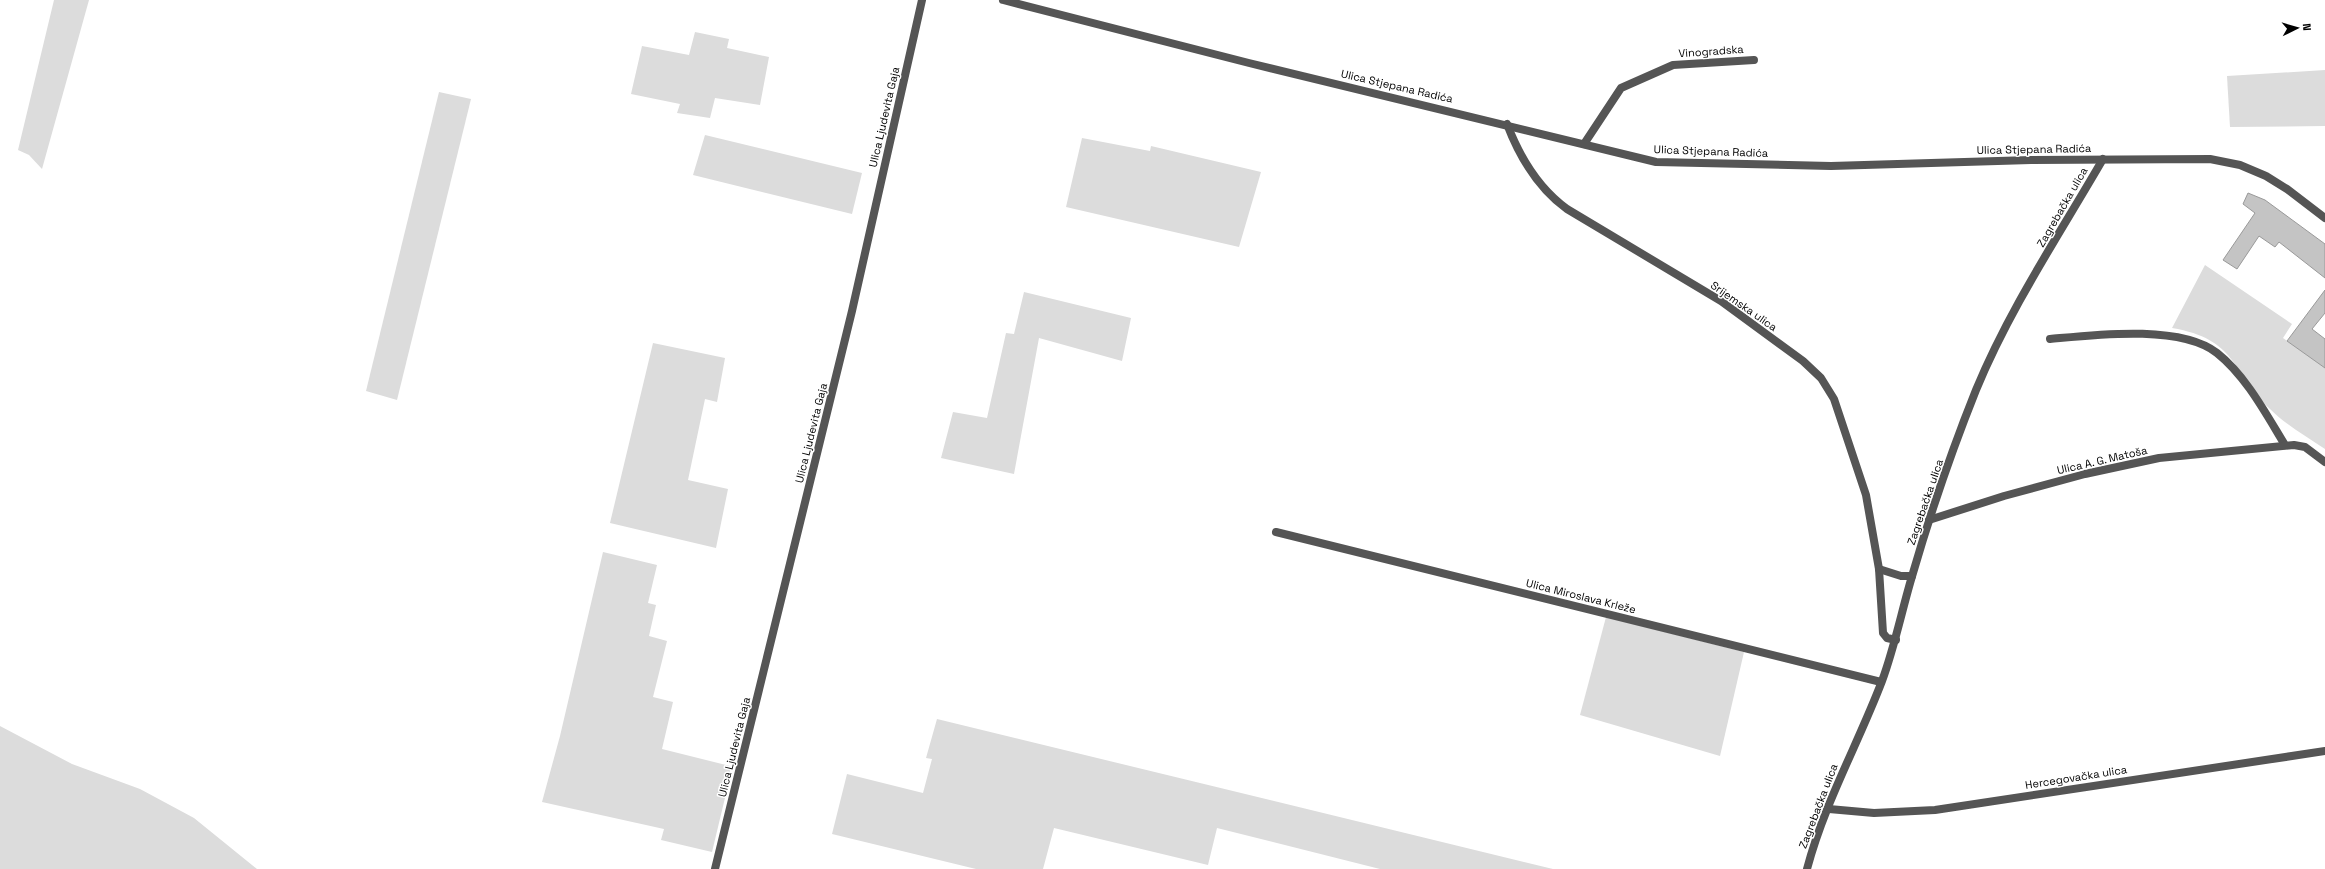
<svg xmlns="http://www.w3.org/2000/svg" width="2325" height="869" font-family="'Space Grotesk',sans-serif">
	<rect width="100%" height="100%" fill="#fff"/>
	<g fill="#dcdcdc">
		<path d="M54,0H89L42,169L29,155L18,150Z"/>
		<path d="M695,32L729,39L727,48L769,57L760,105L715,98L710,118L677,113L680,104L631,94L642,46L689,55Z"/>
		<path d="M2325,70V126L2230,127L2227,76Z"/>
		<path d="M439,92L471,99L397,400L366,391Z"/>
		<path d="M705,135L862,173L852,214L693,175Z"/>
		<path d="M1082,138L1150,151L1151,146L1261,172L1239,247L1066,207Z"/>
		<path d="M2205,265L2292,324L2283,338L2325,368V449C2307,437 2286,425 2270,409C2231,371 2237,339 2172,328Z"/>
		<path d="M1024,292L1131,318L1122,361L1039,338L1014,474L941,458L953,412L987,418L1006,333L1014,334Z"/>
		<path d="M653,343L725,358L717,402L705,399L688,480L728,489L716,548L610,523Z"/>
		<path d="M603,552L657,565L648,603L656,605L649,636L667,641L653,697L673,702L662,749L730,766V777L712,852L661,840L664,829L542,802L560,736Z"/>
		<path d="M1606,617L1744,652L1720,756L1580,715Z"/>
		<path d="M937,719L1553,869H1380L1217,828L1208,865L1054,828L1043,869H976L832,834L847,774L923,793L932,759L926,758Z"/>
		<path d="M0,726L72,764L140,789L194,818L257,869H0Z"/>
	</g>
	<g fill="#c4c4c4" stroke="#999">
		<path d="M2248,193L2265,200L2325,244V278L2279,242L2275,247L2259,236L2237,269L2223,260L2255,213L2243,204Z"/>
		<path d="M2325,290V313L2312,329L2325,339V368L2287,341Z"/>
	</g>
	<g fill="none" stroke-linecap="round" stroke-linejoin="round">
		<g stroke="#555" stroke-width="8">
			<path d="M1507,124C1520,158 1538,188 1567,209L1721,301L1803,361L1821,378L1834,399L1866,495L1879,569L1883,633L1887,638L1896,640"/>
			<path d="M1584,144L1621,88L1673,65L1754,60"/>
			<path d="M2050,339C2093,335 2180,324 2217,353C2246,376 2266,414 2285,445"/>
			<path d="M1929,520L2004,496L2085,474L2159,458L2294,445L2305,447L2325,462"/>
			<path d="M1276,532L1881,682"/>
			<path d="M1879,569L1901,576H1912"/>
			<path d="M1829,809L1874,813L1935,810L2325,751"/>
			<path d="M715,869L852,311L922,0"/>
			<path d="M1807,869C1824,804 1858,744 1882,681C1895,646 1902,609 1913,573C1931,511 1952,450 1976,390C2010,308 2059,235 2103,159"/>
		</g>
		<path stroke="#555" stroke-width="8" d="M1003,0L1249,63L1656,162L1831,166L2031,160L2210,159L2240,165L2266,176L2287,189L2325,218"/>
	</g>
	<g text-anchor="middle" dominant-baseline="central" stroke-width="3" stroke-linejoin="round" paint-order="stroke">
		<g font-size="11" fill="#000" stroke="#fff">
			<text transform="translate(1711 51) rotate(-4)">Vinogradska</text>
			<text transform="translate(1397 86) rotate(13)">Ulica Stjepana Radića</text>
			<text transform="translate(884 117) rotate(-77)">Ulica Ljudevita Gaja</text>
			<text transform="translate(2034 149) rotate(-1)">Ulica Stjepana Radića</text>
			<text transform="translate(1711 151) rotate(2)">Ulica Stjepana Radića</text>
			<text transform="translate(2062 207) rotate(-60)">Zagrebačka ulica</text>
			<text transform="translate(1744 306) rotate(35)">Srijemska ulica</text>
			<text transform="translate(811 433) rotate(-76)">Ulica Ljudevita Gaja</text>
			<text transform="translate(2102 460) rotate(-13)">Ulica A. G. Matoša</text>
			<text transform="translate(1925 502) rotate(-71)">Zagrebačka ulica</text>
			<text transform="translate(1581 596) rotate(14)">Ulica Miroslava Krleže</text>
			<text transform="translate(734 747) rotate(-76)">Ulica Ljudevita Gaja</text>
			<text transform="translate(2076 777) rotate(-9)">Hercegovačka ulica</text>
			<text transform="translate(1818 806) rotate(-69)">Zagrebačka ulica</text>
		</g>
	</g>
	<g transform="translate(2297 28) rotate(85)" stroke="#ffffff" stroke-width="3" paint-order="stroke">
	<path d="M0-3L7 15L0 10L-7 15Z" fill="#000000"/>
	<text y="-6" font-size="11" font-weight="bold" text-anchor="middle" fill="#000000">N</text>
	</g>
</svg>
